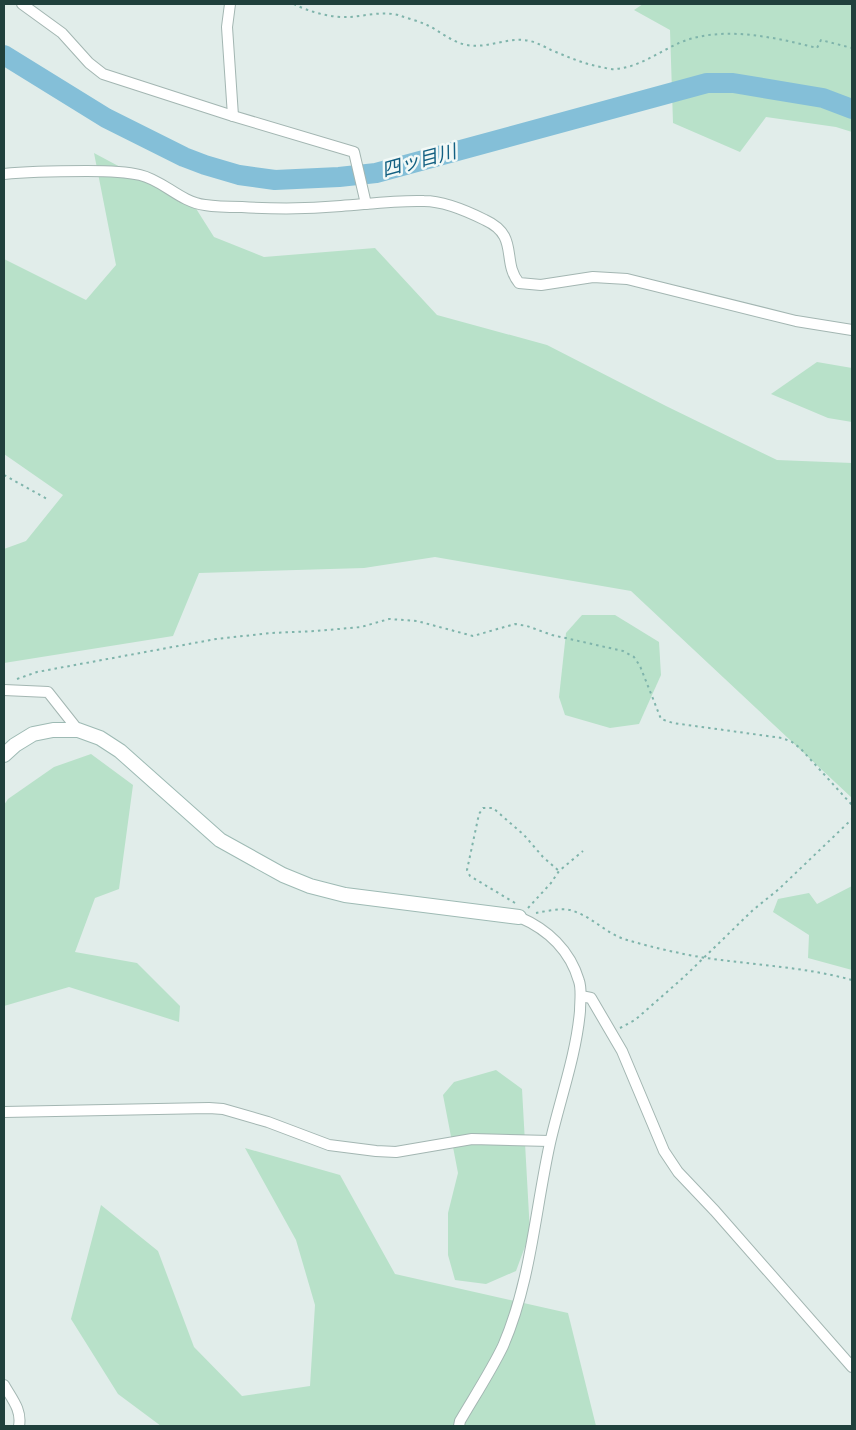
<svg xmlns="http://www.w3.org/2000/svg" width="856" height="1430" font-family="Signika,'Noto Sans JP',sans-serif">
	<rect width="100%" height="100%" fill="#e1edea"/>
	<g fill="#b8e1c9">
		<path d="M643,4H852V132L836,127L766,117L740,152L673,123L670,30L634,10Z"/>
		<path d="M94,153L195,207L214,237L264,257L375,248L437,315L547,345L666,406L777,460L852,463V798L631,591L435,557L364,568L199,573L173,636L4,663V549L26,541L63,495L4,454V259L86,300L116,265Z"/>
		<path d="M817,362L852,368V422L828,418L771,394Z"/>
		<path d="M582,615H615L659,642L661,675L639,724L610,728L565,715L559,697L566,633Z"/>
		<path d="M91,754L133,785L119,889L95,898L75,952L137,963L180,1006L179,1022L69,987L4,1006V805L8,799L54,767Z"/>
		<path d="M852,886V970L808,958L809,935L773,912L778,899L809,893L817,904Z"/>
		<path d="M496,1070L522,1089L530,1233L516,1271L486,1284L455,1280L448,1255V1213L458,1173L443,1095L454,1082Z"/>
		<path d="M245,1148L340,1175L395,1274L568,1313L596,1426H161L118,1394L71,1319L101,1205L158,1251L194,1347L242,1396L310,1386L315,1305L296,1240Z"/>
	</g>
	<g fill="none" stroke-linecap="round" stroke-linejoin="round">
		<path stroke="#84bfd8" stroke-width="20" d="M4,55L106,118L184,157L205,165L239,175L275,180L339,177L376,173L707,83H733L823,98L852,109"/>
		<defs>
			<g id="street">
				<path d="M22,4L62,33L89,63L103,74L233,116L354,152L366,204"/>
				<path d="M230,4L227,27L233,116"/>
				<path d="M4,174C31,171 59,171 87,171C104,171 123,171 140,175C163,180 180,202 205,205C217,207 230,207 242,207C275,209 308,209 341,206C368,204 397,200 424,201C444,201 467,211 485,220C520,236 501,261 519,283L541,285L593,277L627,279L796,321L852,330"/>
				<path d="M4,690L48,692L78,730"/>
				<path d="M581,996L591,998L622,1051L664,1151L678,1172L715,1211L852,1367"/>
				<path d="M4,1112L209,1108L223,1109L268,1122L329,1145L376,1151L396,1152L472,1139L550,1141"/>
				<path d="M4,1385C12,1399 22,1410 19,1426"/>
				<path d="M459,1426L460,1421C474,1397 491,1371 503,1346C531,1281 535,1211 550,1143C560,1099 576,1056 580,1011C580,1001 582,990 579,981C570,950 547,929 519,917"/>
			</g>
			<path id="secondary" d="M4,755L15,745L33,734L53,730H78L100,738L120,751L220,840L283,875L310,886L345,895L519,917"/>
		</defs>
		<use href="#street" stroke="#a3b6b2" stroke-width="12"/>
		<use href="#secondary" stroke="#9ebab4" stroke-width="16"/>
		<g stroke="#7fb4ab" stroke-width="2" stroke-dasharray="2.5 4" stroke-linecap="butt">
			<path d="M294,4C309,12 332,18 349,17C365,16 382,11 398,15C407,18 418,21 427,25C440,31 451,42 467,45C488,49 509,36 530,41C538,43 545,47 551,50C568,57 584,64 601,67C606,68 612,70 616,69C639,67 659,52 679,43C721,25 774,37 817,48L821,40L852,48"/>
			<path d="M4,475L49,500"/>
			<path d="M17,679L37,672L216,639L271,633L316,631L361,627L389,619L417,621L473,636L515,624L527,626L552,635L623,651L634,657L640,666L661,719L673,723L782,738L792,742L800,748L852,805"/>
			<path d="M515,903L470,876L467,870L479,814L483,808H493L524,835L543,857L559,871"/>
			<path d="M528,908L551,883L559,871L583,851"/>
			<path d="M536,913C547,911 560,908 570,910C592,916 606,934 627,940C651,947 681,954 706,958C755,965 805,967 852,980"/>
			<path d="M620,1028L635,1020L684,977L753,910L779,889L852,819"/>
		</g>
		<use href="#street" stroke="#fff" stroke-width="10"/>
		<use href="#secondary" stroke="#fff" stroke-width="14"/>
	</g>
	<g text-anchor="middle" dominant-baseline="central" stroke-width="5" stroke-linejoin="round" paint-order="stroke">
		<g font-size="19" font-style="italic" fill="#136082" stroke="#f2f9f7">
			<text transform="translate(419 161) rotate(-15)">四ッ目川</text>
		</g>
	</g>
	<rect width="856" height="1430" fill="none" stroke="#20403c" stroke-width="10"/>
</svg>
